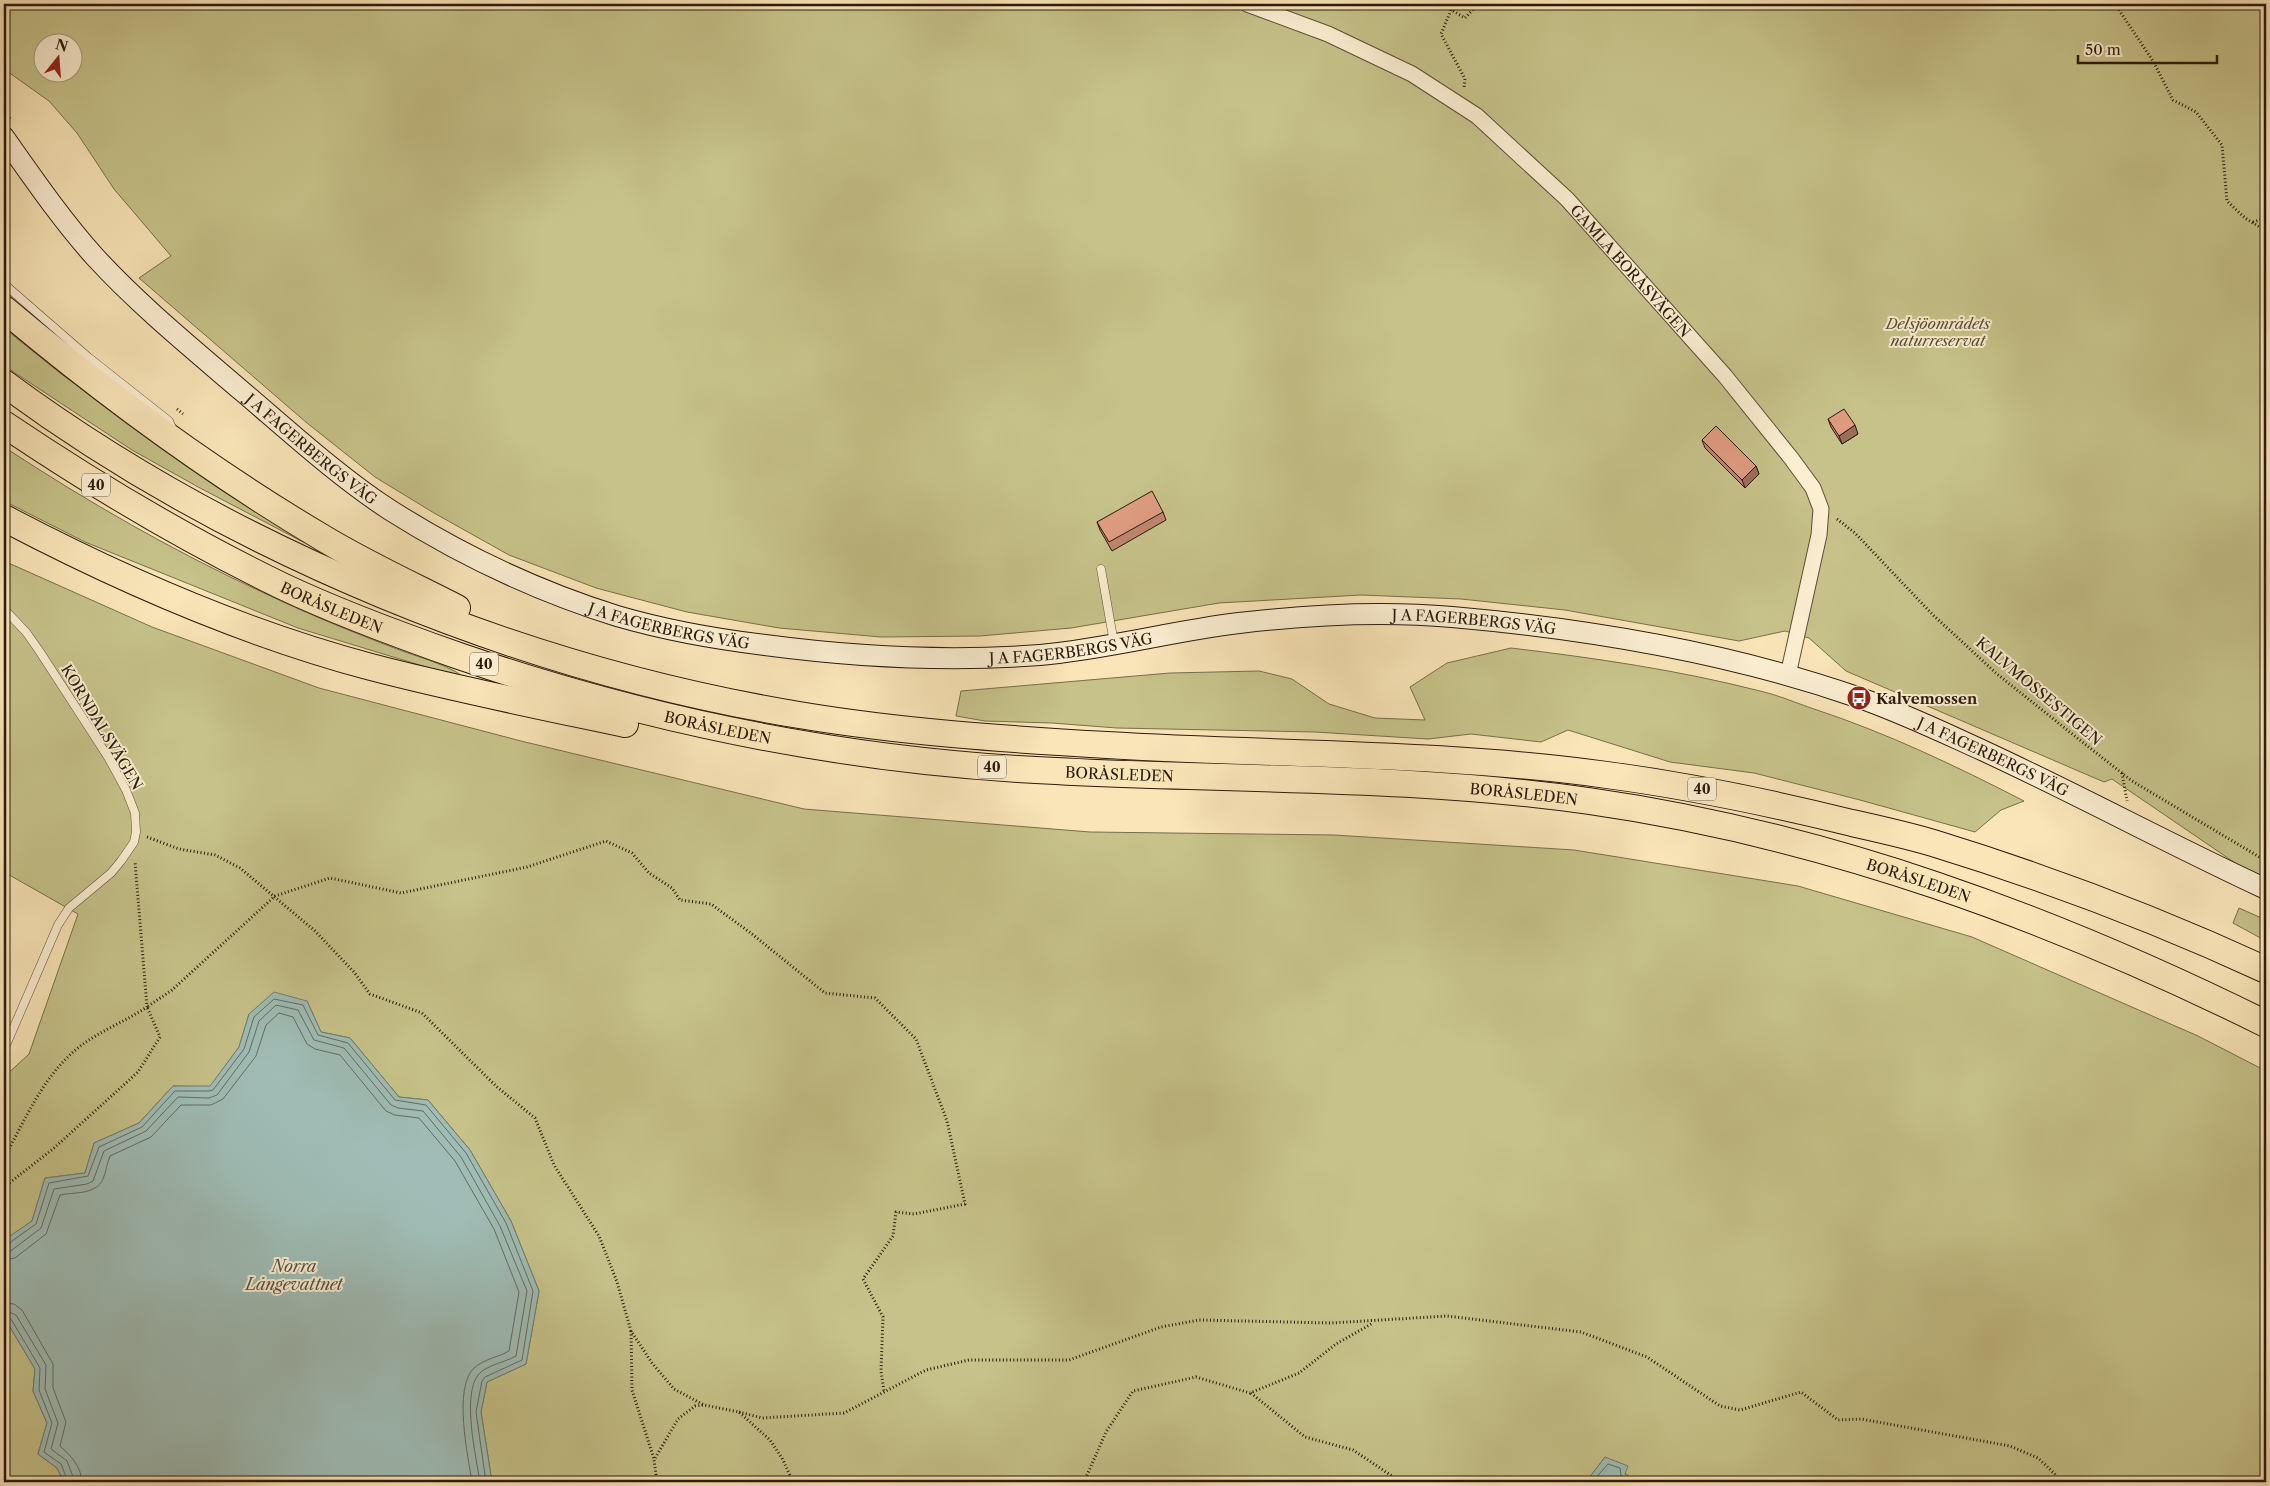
<svg xmlns="http://www.w3.org/2000/svg" width="2270" height="1486" font-family="'Libre Caslon Text',serif">
	<rect width="100%" height="100%" fill="#f9e5b8"/>
	<filter id="stains"><feTurbulence type="fractalNoise" baseFrequency=".004" numOctaves="4"/><feColorMatrix values="0 0 0 0 .2 0 0 0 0 .09 0 0 0 0 .02 0 0 0 .5 -.17"/></filter>
	<radialGradient id="worn" r=".72"><stop offset=".6" stop-color="#630" stop-opacity="0"/><stop offset="1" stop-color="#630" stop-opacity=".3"/></radialGradient>
	<g fill="#c6c289" stroke="#786e4a" fill-rule="evenodd">
		<path d="M4,4H2266V884L2112,779L2104,782L1846,671L1809,638L1785,631L1739,641L1565,610L1461,599L1361,595L1219,603L1071,628L980,636L881,637L779,628L687,612L596,588L509,555L434,513L375,477L307,423L139,278L171,256L114,189L77,133L49,101L4,69ZM42,42H72V72H42Z"/>
		<path d="M4,328L60,373L167,450L307,537L305,543L200,488L132,450L9,369L4,364Z"/>
		<path d="M4,447C88,502 173,551 264,593C308,614 352,632 397,649C412,655 454,667 463,677H459L298,628L85,542L4,501Z"/>
		<path d="M4,561L152,627L319,688L521,741L804,809L1090,832L1334,835L1574,850L1798,886L1972,937L2198,1036L2266,1071V1482H1636L1605,1457L1586,1482H492L481,1412L487,1382L526,1364L539,1291L511,1221L470,1150L428,1100L399,1097L350,1038L321,1032L307,1001L249,1014L239,1047L210,1087L173,1086L139,1123L94,1143L85,1173L45,1178L32,1221L8,1238L4,1247V1077L29,1054L78,914L4,872Z"/>
		<path d="M1511,648C1595,658 1678,670 1760,691C1778,695 1796,703 1814,709C1887,733 1956,766 2024,801L2001,810L1975,832L1860,800L1754,773L1670,762L1568,730L1541,742L1471,734L1428,739L1315,732L1117,728L1052,723L985,721L956,716L961,691L1170,673L1259,671L1292,679L1329,704L1375,718L1425,720L1410,687L1447,663Z"/>
		<path d="M2239,908L2266,920V941L2233,923Z"/>
		<path d="M4,1321L7,1322L35,1369L33,1391L47,1423L38,1454L57,1468L64,1482H4Z"/>
	</g>
	<g fill="#9fbdb6" stroke="#717c72">
		<path d="M274,992L307,1001L321,1032L350,1038L399,1097L428,1100L470,1150L511,1221L539,1291L526,1364L487,1382L481,1412L492,1482H64L57,1468L38,1454L47,1423L33,1391L35,1369L7,1322L4,1321V1247L7,1238L32,1221L45,1178L85,1173L94,1143L139,1123L173,1086H210L239,1047L249,1014Z"/>
		<path d="M1605,1457L1628,1466L1625,1474L1636,1482H1586Z"/>
	</g>
	<g fill="none" stroke-linecap="round" stroke-linejoin="round">
		<g stroke="#656c60" stroke-width="1">
			<path d="M4,1247L9,1245L12,1241L36,1224L49,1183L88,1176L99,1147L142,1127L175,1091H209L213,1090L244,1049L254,1017L274,999L303,1005L318,1035L348,1043L395,1100L426,1105L466,1153L506,1223L533,1291L522,1360L485,1377L482,1381L476,1412L486,1482"/>
			<path d="M4,1253L12,1250L41,1228L54,1189L87,1184L93,1181L104,1151L146,1131L178,1097L209,1098L217,1095L249,1052L259,1021L276,1005L298,1010L314,1040L344,1048L391,1105L398,1108L423,1111L461,1157L500,1226L527,1291L516,1356C506,1362 486,1365 478,1375C462,1396 476,1457 480,1482"/>
			<path d="M4,1260L15,1258L46,1234L60,1195C74,1192 96,1195 103,1179C106,1172 107,1163 110,1156L151,1137L181,1105H211L223,1099L256,1056L266,1025L279,1013L293,1017L307,1044L315,1049L340,1055L386,1111L395,1115L419,1118L455,1161L494,1229L519,1292L509,1351C499,1357 484,1359 474,1368C453,1388 468,1456 472,1482"/>
			<path d="M4,1303L14,1304L22,1310L53,1364V1388L66,1422L60,1446C71,1456 81,1466 82,1482"/>
			<path d="M4,1310L16,1315L46,1365L45,1389L58,1423L51,1449L67,1461L75,1482"/>
			<path d="M4,1317L11,1319L40,1368L39,1390L52,1423L44,1452L61,1464L68,1482"/>
			<path d="M1592,1482L1608,1464L1620,1468L1621,1476L1628,1482"/>
		</g>
		<defs>
			<g id="lane">
				<path d="M4,284L88,357L169,421L173,430"/>
				<path d="M1101,569L1114,643"/>
				<path d="M4,609L26,632L40,652L108,757L126,790L135,813L136,832L134,842L121,861L111,873L69,908L58,925L7,1043"/>
			</g>
			<g id="street">
				<path id="s1" d="M1247,4L1328,34L1412,74L1477,116L1567,199L1725,376L1791,458L1813,488L1821,509L1819,535L1788,675"/>
			</g>
			<g id="secondary">
				<path id="s2" d="M4,137C33,178 61,219 95,257C140,306 193,349 243,392C290,432 339,477 390,510C461,555 537,591 617,616C665,630 715,639 765,645C856,657 948,662 1040,655C1107,649 1172,631 1239,623C1307,615 1383,611 1452,617C1589,629 1727,652 1857,697C1901,712 1942,732 1984,751C2079,795 2171,845 2266,889"/>
			</g>
			<g id="highway">
				<path d="M4,309C104,393 210,471 323,538C366,564 412,585 457,608"/>
				<path d="M4,383C231,551 521,669 799,715C901,732 1004,739 1107,745C1273,755 1441,752 1607,775C1689,786 1771,803 1852,823C1879,829 1906,835 1933,843C2047,878 2158,920 2266,970"/>
				<path id="s3" d="M4,424C93,484 185,539 282,586C339,613 399,635 459,656C640,718 828,757 1018,769C1208,781 1400,774 1589,801C1827,835 2052,918 2266,1024"/>
				<path d="M4,518C120,579 243,633 371,667C455,689 540,706 625,724"/>
			</g>
		</defs>
		<use href="#lane" stroke="#5e4d36" stroke-width="9"/>
		<use href="#street" stroke="#5e4d36" stroke-width="17"/>
		<use href="#secondary" stroke="#2b1a0b" stroke-width="22"/>
		<use href="#highway" stroke="#2b1a0b" stroke-width="28"/>
		<g stroke="#2b1a0b" stroke-width="3" stroke-dasharray="1 2.5" stroke-linecap="butt">
			<path d="M1441,4L1465,18L1478,4"/>
			<path d="M2115,4L2153,61L2173,100L2196,112L2222,145L2227,201L2245,218L2266,231"/>
			<path d="M1451,10L1441,34L1465,79L1464,88"/>
			<path d="M4,109L10,119"/>
			<path d="M2253,222L2266,218"/>
			<path d="M177,409L183,414"/>
			<path d="M1837,519L1855,533L1933,615L1997,674L2076,737L2132,781L2266,861"/>
			<path d="M2122,773L2127,801"/>
			<path d="M147,837L179,849L215,855L240,868L315,931L354,972L370,994L422,1013L497,1087L535,1118L554,1165L599,1236L617,1282L631,1331L652,1363L674,1389L704,1405"/>
			<path d="M4,1158C24,1122 41,1081 72,1053C94,1033 123,1023 147,1007L135,862"/>
			<path d="M4,1187L53,1149L138,1072L160,1037L147,1007L172,990L275,896L330,878L401,893L527,867L606,841L632,853L649,873L672,888L680,900L711,904L752,934L825,993L875,998L916,1039L947,1121L965,1204L914,1214L896,1212L893,1236L863,1279L883,1317L881,1371L884,1392"/>
			<path d="M631,1331L632,1390L654,1459"/>
			<path d="M1251,1393L1305,1437L1353,1450L1401,1482"/>
			<path d="M739,1412L762,1418L844,1413L926,1370L969,1360H1069L1161,1327L1199,1320L1331,1323L1447,1316L1581,1332L1647,1357L1720,1406L1740,1410L1801,1392L1838,1420L1861,1419L2010,1446L2038,1458L2056,1475L2059,1482"/>
			<path d="M657,1482L654,1460L678,1419L695,1406L704,1405L739,1412L770,1440L782,1458L793,1482"/>
			<path d="M1084,1482L1106,1432L1133,1391L1196,1377L1250,1393L1299,1373L1336,1344L1373,1323"/>
		</g>
		<use href="#lane" stroke="#fbeed1" stroke-width="8"/>
		<use href="#street" stroke="#fbeed1" stroke-width="15"/>
		<use href="#secondary" stroke="#fbeed1" stroke-width="20"/>
		<use href="#highway" stroke="#f9e5b8" stroke-width="26"/>
	</g>
	<g fill="#c0866f" stroke="#2b1a0b">
		<path d="M1828,419L1858,434L1842,444L1831,427Z"/>
		<path d="M1702,440L1756,466L1759,474L1745,488L1705,448Z"/>
		<path d="M1163,512L1166,520L1112,551L1100,530L1097,522Z"/>
	</g>
	<g fill="#9c6d5a" stroke="#2b1a0b">
		<path d="M1855,425L1858,434L1842,444L1839,436Z"/>
		<path d="M1756,466L1759,474L1745,488L1742,480Z"/>
	</g>
	<g fill="#df9c81" stroke="#2b1a0b">
		<path d="M1844,409L1855,425L1839,436L1828,419Z"/>
		<path d="M1716,426L1756,466L1742,480L1702,440Z"/>
		<path d="M1152,491L1163,512L1109,542L1097,522Z"/>
	</g>
	<defs>
		<symbol id="bus-disc" viewBox="-11 -11 22 22"><circle r="9.5" fill="#8f2418" stroke="#fbeed1"/><path d="M-5-6H5V4H4V6H2V4H-2V6H-4V4H-5ZM-3.5-4V0h7V-4ZM-3.5 1.2v1.5H-2V1.2ZM2 1.2v1.5H3.5V1.2Z" fill="#fff"/></symbol>
	</defs>
	<g fill-rule="evenodd">
		<use href="#bus-disc" x="1845" y="684" width="28" height="28"/>
	</g>
	<g text-anchor="middle" dominant-baseline="central" stroke-width="4" stroke-linejoin="round" paint-order="stroke">
		<g fill="#fbeed1" stroke="#695a46" stroke-width="1">
			<rect x="82" y="473.5" width="28" height="23" rx="4"/>
			<rect x="470" y="652.5" width="28" height="23" rx="4"/>
			<rect x="978" y="755.5" width="28" height="23" rx="4"/>
			<rect x="1688" y="777.5" width="28" height="23" rx="4"/>
		</g>
		<g font-size="14" font-weight="bold" fill="#2b1a0b">
			<text x="96" y="485">40</text>
			<text x="484" y="664">40</text>
			<text x="992" y="767">40</text>
			<text x="1702" y="789">40</text>
		</g>
		<g font-size="15" fill="#2b1a0b" stroke="#fbeed1">
			<text stroke="none"><textPath href="#s1" startOffset="475">GAMLA BORÅSVÄGEN</textPath></text>
			<text stroke="none"><textPath href="#s2" startOffset="440">J A FAGERBERGS VÄG</textPath></text>
			<text stroke="none"><textPath href="#s3" startOffset="376">BORÅSLEDEN</textPath></text>
			<text stroke="none"><textPath href="#s2" startOffset="1655">J A FAGERBERGS VÄG</textPath></text>
			<text stroke="none"><textPath href="#s2" startOffset="844">J A FAGERBERGS VÄG</textPath></text>
			<text stroke="none"><textPath href="#s2" startOffset="1249">J A FAGERBERGS VÄG</textPath></text>
			<text transform="translate(2039 691) rotate(40)">KALVMOSSESTIGEN</text>
			<text transform="translate(102 727) rotate(59)">KORNDALSVÄGEN</text>
			<text stroke="none"><textPath href="#s3" startOffset="781">BORÅSLEDEN</textPath></text>
			<text stroke="none"><textPath href="#s2" startOffset="2195">J A FAGERBERGS VÄG</textPath></text>
			<text stroke="none"><textPath href="#s3" startOffset="1186">BORÅSLEDEN</textPath></text>
			<text stroke="none"><textPath href="#s3" startOffset="1591">BORÅSLEDEN</textPath></text>
			<text stroke="none"><textPath href="#s3" startOffset="1996">BORÅSLEDEN</textPath></text>
		</g>
		<g font-size="15" font-style="italic" fill="#5a4c31" stroke="#fbeed1">
			<text x="1938" y="323">Delsjöområdets<tspan x="1938" dy="17">naturreservat</tspan></text>
		</g>
		<g font-size="15" font-weight="bold" fill="#2b1a0b" stroke="#fbeed1" text-anchor="start">
			<text x="1876" y="698">Kalvemossen</text>
		</g>
		<g font-size="16" font-style="italic" fill="#545347" stroke="#fbeed1">
			<text x="294" y="1266">Norra<tspan x="294" dy="18">Långevattnet</tspan></text>
		</g>
	</g>
	<rect width="2270" height="1486" fill="none" stroke="#f9e5b8" stroke-width="20"/>
	<rect x="5" y="5" width="2260" height="1476" fill="none" stroke="#2b1a0b" stroke-width="2.5"/>
	<rect x="10" y="10" width="2250" height="1466" fill="none" stroke="#2b1a0b"/>
	<g transform="translate(58 58) rotate(17)"><circle r="24" fill="#fbeed1" stroke="#a89982"/>
	<path d="M0-4L9 19L0 12L-9 19Z" fill="#8f2418"/>
	<text y="-8" font-size="14" font-weight="bold" text-anchor="middle" fill="#2b1a0b">N</text>
	</g>
	<path d="M2078 55v8h139v-8" fill="none" stroke="#2b1a0b" stroke-width="2.5"/>
	<text x="2085" y="55" font-size="15" fill="#2b1a0b" stroke="#fbeed1" stroke-width="4" paint-order="stroke">50 m</text>
	<rect width="100%" height="100%" filter="url(#stains)"/>
	<rect width="100%" height="100%" fill="url(#worn)"/>
</svg>
